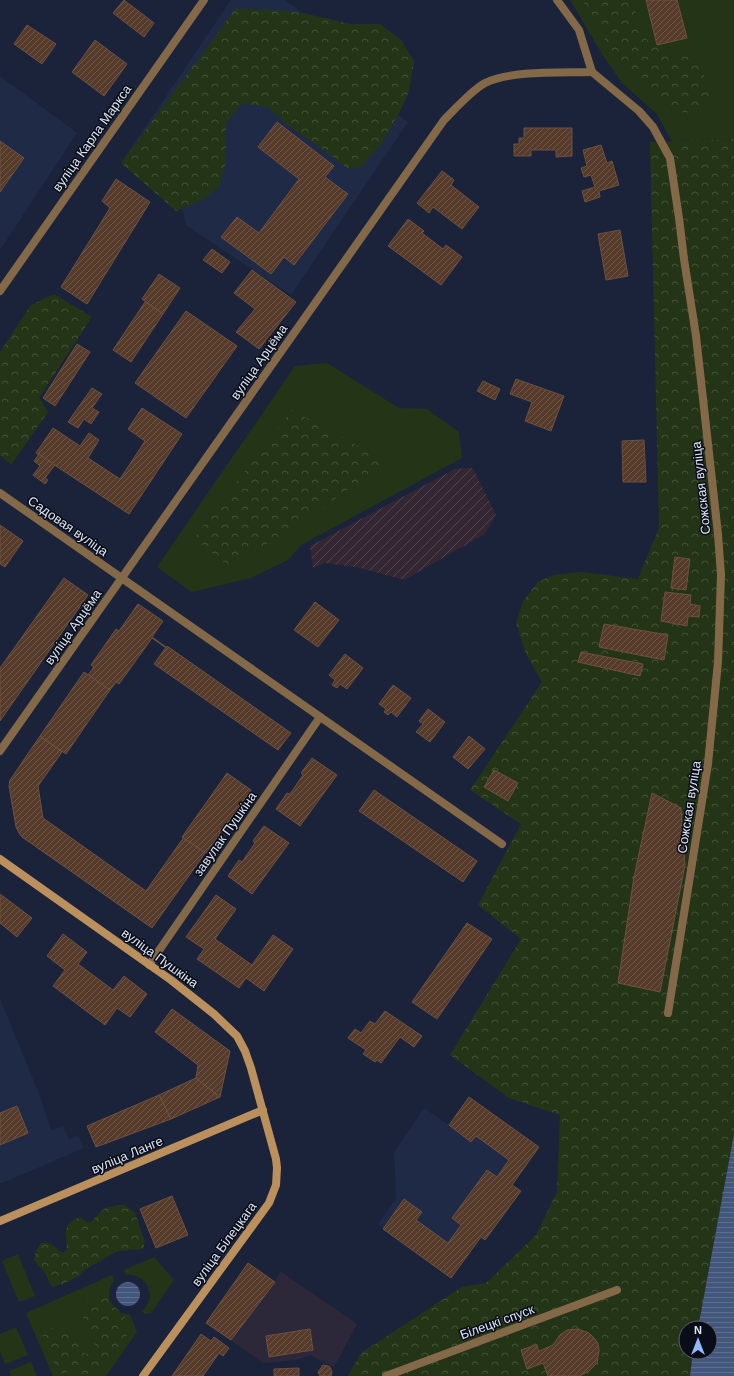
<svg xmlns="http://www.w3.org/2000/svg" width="734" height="1376" font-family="Arial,sans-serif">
	<defs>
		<pattern id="industrial-furrows" width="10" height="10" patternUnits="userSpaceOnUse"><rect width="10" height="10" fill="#342632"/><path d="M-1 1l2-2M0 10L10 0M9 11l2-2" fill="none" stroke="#514550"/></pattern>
		<pattern id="forest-crowns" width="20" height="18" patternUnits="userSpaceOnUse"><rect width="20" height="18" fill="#243517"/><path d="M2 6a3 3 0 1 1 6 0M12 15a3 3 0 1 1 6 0" fill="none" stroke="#435239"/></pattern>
		<pattern id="water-rules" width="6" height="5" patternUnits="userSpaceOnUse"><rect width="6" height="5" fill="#43567c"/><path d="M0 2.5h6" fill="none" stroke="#5e6e8f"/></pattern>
		<pattern id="building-hatch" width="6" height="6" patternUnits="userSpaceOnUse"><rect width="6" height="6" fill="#563b2b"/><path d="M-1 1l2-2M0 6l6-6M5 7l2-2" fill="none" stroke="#6e574a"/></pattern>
	</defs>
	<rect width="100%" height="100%" fill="#1a233a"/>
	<path fill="#2c2839" d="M248,1263L275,1282L280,1271L357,1324L334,1367L310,1355L297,1360L263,1363L206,1323Z"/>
	<path fill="url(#industrial-furrows)" d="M473,468L496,515L485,534L404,580L360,568L326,563L313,568L310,546L455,469Z"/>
	<g fill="#1f2a47">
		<path d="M231,0H285L335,36L321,60L408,122L291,295L186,225L183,211L121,163Z"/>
		<path d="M0,76L77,133L0,250Z"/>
		<path d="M0,999L38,1091L51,1130L63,1126L69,1139L78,1136L84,1148L0,1184Z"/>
		<path d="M469,1097L539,1147L512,1185L521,1191L485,1240L481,1237L451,1278L378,1224L396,1198L394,1152L424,1108L449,1125Z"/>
	</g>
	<g fill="#243517">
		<path d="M570,0H734V139L672,141L656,113L622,83L604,57Z"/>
		<path d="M327,363L399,408L427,409L459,432L462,458L301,545L288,560L251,578L192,592L157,567L295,366Z"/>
		<path d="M18,1254L35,1296L19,1302L2,1261Z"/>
		<path d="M154,1257L174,1280L151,1313L144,1314L142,1311C159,1297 146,1272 126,1275L124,1270Z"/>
		<path d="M112,1275L114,1281C102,1295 113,1316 130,1314L137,1332L106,1376H53L26,1313Z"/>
		<path d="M16,1327L28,1355L5,1364L0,1352V1334Z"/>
		<path d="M31,1362L37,1376H11L9,1371Z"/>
	</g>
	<g fill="url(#forest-crowns)">
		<path d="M582,0H638C634,9 635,17 639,26C643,35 647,42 655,47C663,52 673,51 681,54C698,59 713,83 708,100C706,107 698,111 692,112C649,119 599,32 582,0Z"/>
		<path d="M236,8L284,11L303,13L350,24H380L401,40L414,61L409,92L397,117L381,144L361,167L347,168L328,153L286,124L268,107L242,103L226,124V162L219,187L204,199L176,211L121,163Z"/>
		<path d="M734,139V1134L698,1328H686V1352H693L690,1376H348L361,1353L462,1287L486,1283L536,1235L557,1192L560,1115L509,1098L450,1055L521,939L478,905L521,824L470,790L542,682L526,654L516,623L523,601L538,582L554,575L581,572L638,579L659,528L650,142Z"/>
		<path d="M54,294L92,317L39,398L48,412L11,465L0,455V352L31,305Z"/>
		<path d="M292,410L387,462L318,511L230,567L194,538Z"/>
		<path d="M118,1205H125L135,1213L145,1242L143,1249L118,1251L86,1269L79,1276L63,1284L52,1287L45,1273L34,1260L36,1251L41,1243C51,1241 55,1248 63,1253L67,1249C66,1233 62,1224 80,1217L87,1222H91L105,1208Z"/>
		<path d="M93,1294C104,1294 109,1301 116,1308C133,1323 131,1333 118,1350C116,1353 115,1356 113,1358C104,1366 100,1360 100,1376H81L82,1369L71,1370L59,1375L36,1321L56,1330L77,1331L82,1337V1351L86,1354L90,1353L95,1345C88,1319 72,1320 93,1294Z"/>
	</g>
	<g fill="url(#water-rules)">
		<path d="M734,1134V1376H690L693,1352H710V1328H698Z"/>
		<circle cx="128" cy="1294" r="12"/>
	</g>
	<g fill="url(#building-hatch)" stroke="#6d5040">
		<path d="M124,0L154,23L144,37L113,13Z"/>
		<path d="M646,0H677L687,38L657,45Z"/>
		<path d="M27,25L56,44L42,64L14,44Z"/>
		<path d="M95,40L127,64L104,96L72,72Z"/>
		<path d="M277,122L334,166L325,177L348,194L294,265L284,257L271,274L221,237L237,217L259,233L299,179L258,147Z"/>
		<path d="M524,128H572V156L556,157V150H531V156H514V144H519V138H524Z"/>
		<path d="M0,141L24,158L0,192Z"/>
		<path d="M601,145L607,163L612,161L619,185L599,191L600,197L585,202L582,191L595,187L591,175L584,177L581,168L587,166L583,150Z"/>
		<path d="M442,171L454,180L451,185L479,207L462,229L433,207L429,213L417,203Z"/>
		<path d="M116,179L150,202L87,304L61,287L110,208L102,201Z"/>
		<path d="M408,219L424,231L422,233L443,249L446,245L462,257L441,285L388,246Z"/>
		<path d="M620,230L628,276L606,280L598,234Z"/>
		<path d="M212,249L230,262L222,273L203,260Z"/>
		<path d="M252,270L296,302L259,349L236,332L255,309L234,293Z"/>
		<path d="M159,274L180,288L163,314L142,299Z"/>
		<path d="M145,302L163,314L131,362L113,350Z"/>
		<path d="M186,311L237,346L186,418L135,383Z"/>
		<path d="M77,344L90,352L55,406L43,398Z"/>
		<path d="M516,379L564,396L551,431L525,421L532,402L510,394Z"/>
		<path d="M483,381L500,389L495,400L477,391Z"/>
		<path d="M92,388L102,394L92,408L99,412L91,424L84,419L78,428L68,422Z"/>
		<path d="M142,408L182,434L129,514L36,453L53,428L80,446L89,433L99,440L88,458L120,479L145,441L128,429Z"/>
		<path d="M644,440L646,482H623L622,441Z"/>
		<path d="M39,454L55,465L45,478L48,480L45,484L33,475L40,466L34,461Z"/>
		<path d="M0,525L23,541L5,567L0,564Z"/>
		<path d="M675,557L690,559L686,590L671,588Z"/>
		<path d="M64,578L88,595L0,721V668Z"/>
		<path d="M665,592L691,595L690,604L700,606L699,617L688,616L687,626L661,621Z"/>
		<path d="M315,602L339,620L318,647L294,630Z"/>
		<path d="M138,604L163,621L152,637L166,647V648L152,638L119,684L116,682L110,690L88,675L94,667L91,665L116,629L119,631Z"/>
		<path d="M604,624L668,635L664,660L599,647Z"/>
		<path d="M167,646L291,733L278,750L154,664Z"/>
		<path d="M581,652L643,664L640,676L578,662Z"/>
		<path d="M345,654L363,668L347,689L340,684L337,688L332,685L335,680L329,675Z"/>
		<path d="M84,672L110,690L66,754L40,736Z"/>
		<path d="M393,685L411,698L397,717L391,712L388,715L384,712L386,709L379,704Z"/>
		<path d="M428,709L445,722L430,742L416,732L423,724L419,721Z"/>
		<path d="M40,736L62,752L38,786L43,818L146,891L184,837L205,853L152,928L22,837L19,833L16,827L9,786L10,780Z"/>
		<path d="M469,736L485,749L468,769L453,757Z"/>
		<path d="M312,758L337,775L300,826L276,809L287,793L290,794L303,775L301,773Z"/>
		<path d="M494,770L518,783L508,801L484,787Z"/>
		<path d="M227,773L251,790L206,853L182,837Z"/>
		<path d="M374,790L477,861L463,882L359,811Z"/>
		<path d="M652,793L681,808L685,865L660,992L618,983L634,877Z"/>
		<path d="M264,826L289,843L252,894L228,876L239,860L242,862L255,843L253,841Z"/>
		<path d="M0,894L32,918L17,937L0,923Z"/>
		<path d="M216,895L236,909L215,939L252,965L273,935L293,949L264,991L246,978L239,988L197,959L204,949L186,937Z"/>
		<path d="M467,923L492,939L437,1019L412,1002Z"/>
		<path d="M63,934L87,952L78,964L113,990L124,976L147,994L130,1017L117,1008L105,1025L53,986L65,970L47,956Z"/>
		<path d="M172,1009L230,1051L220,1097L196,1078L198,1065L155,1032Z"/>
		<path d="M385,1011L422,1036L414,1047L400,1037L381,1063L377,1060L375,1062L363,1054L366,1050L348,1038L355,1029L361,1033L370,1021L375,1024Z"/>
		<path d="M196,1078L220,1097L171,1119L159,1095Z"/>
		<path d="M159,1095L171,1119L96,1147L87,1126Z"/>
		<path d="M469,1097L539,1147L512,1185L521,1191L485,1240L481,1237L451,1278L383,1229L404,1199L422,1212L416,1220L448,1243L461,1225L452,1218L487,1170L497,1177L509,1160L476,1136L471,1142L449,1125Z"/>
		<path d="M17,1106L28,1133L0,1145V1113Z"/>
		<path d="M172,1196L188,1235L156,1248L140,1209Z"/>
		<path d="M248,1263L275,1282L231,1340L206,1323Z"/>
		<path d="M310,1329L313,1350L269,1357L266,1336Z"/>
		<path d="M578,1329L589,1333L594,1338L598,1343L599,1350L597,1363L589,1371L580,1376H548L543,1363L527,1369L521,1350L536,1345L539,1351L553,1345L560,1335L567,1330Z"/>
		<path d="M201,1334L211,1341L214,1337L229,1348L223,1356L219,1353L203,1376H172Z"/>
		<path d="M323,1365L328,1366L330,1367L332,1372L331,1376H320L318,1372Z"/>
		<path d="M299,1368V1376H274V1369Z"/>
	</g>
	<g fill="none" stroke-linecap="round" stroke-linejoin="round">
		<g stroke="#846949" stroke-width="8">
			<path d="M557,0L579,30L592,72L639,111L653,127L670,158L679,218L684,259L696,336L718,534L721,575L718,662L708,764L668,1013"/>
			<path d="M0,291L204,0"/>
			<path d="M0,493L502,844"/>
			<path d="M0,751L444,120C455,109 472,90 485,83C511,70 563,73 592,72"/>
			<path d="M149,965L320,717"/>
			<path d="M386,1376L617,1290"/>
		</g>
		<g stroke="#bb905c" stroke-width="8">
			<path d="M0,859L171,980L214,1014L237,1036L245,1051L251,1068L276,1159L277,1168L276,1185L269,1203L143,1376"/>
			<path d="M0,1221L263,1110"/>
		</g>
	</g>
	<g text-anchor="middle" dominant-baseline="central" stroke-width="3" stroke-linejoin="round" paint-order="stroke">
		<g font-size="13" fill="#dde4f4" stroke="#090d17">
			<text transform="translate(92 138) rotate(-55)">вуліца Карла Маркса</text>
			<text transform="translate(259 362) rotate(-55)">вуліца Арцёма</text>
			<text transform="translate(701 488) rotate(-96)">Сожская вуліца</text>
			<text transform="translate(68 526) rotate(35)">Садовая вуліца</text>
			<text transform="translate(73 627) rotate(-55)">вуліца Арцёма</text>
			<text transform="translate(689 807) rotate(-81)">Сожская вуліца</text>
			<text transform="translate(225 834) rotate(-55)">завулак Пушкіна</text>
			<text transform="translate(160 958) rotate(36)">вуліца Пушкіна</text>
			<text transform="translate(127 1155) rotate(-23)">вуліца Ланге</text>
			<text transform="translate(224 1244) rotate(-54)">вуліца Білецкага</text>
			<text transform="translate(497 1322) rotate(-20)">Білецкі спуск</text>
		</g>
	</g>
	<g transform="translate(698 1340)"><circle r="19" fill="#090d17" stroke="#5e636f"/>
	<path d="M0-3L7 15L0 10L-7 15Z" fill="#90b8fd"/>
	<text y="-6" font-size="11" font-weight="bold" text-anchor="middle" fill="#dde4f4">N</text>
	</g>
</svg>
